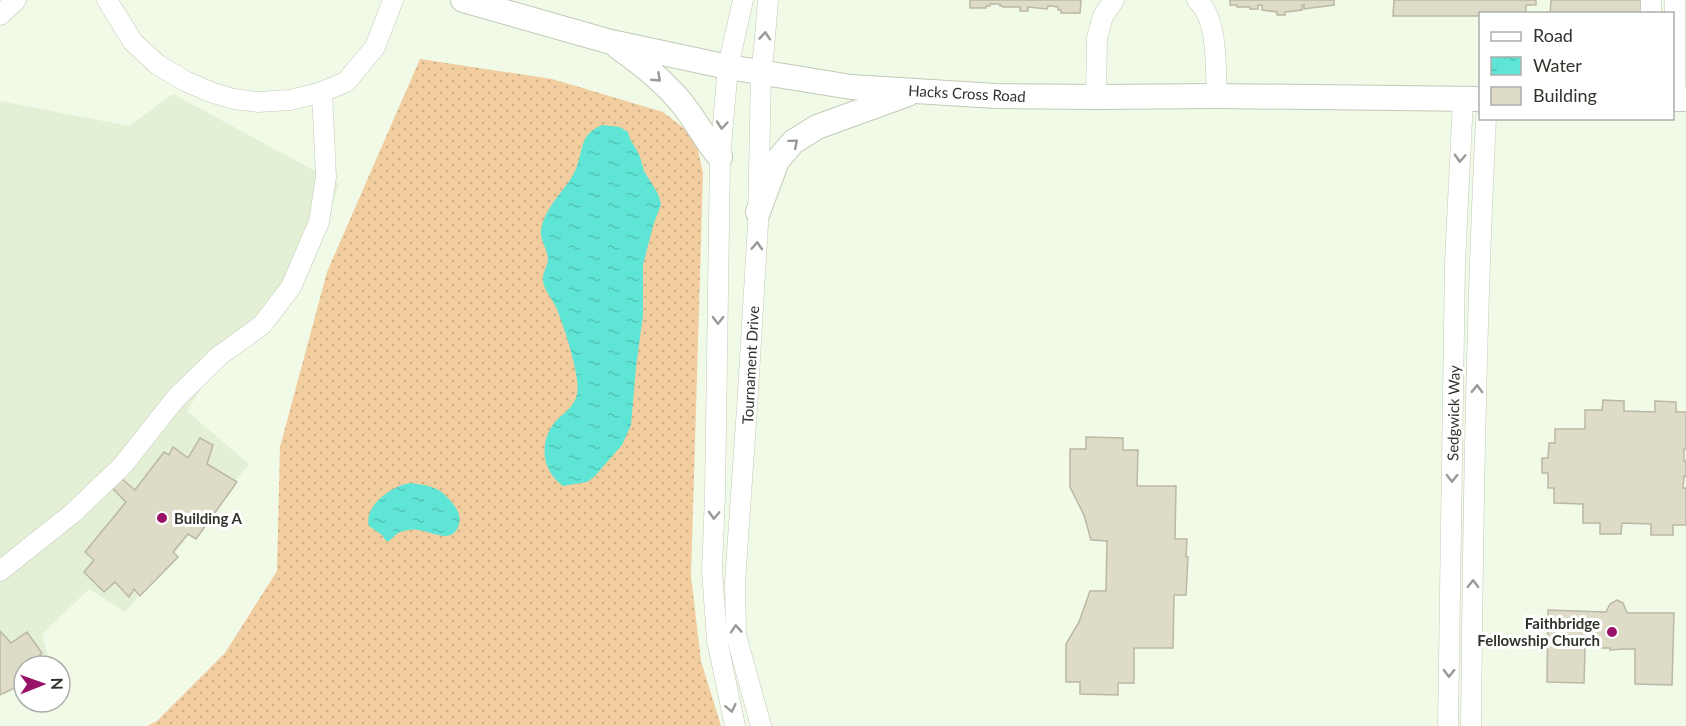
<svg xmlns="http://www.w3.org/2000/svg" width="1686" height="726" font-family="Lato,sans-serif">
	<defs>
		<pattern id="grass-dots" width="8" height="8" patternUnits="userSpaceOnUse" patternTransform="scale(1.5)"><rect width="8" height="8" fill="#f1cd9f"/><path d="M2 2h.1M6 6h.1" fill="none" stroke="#cfb189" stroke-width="1.8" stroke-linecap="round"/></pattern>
		<pattern id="water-ripples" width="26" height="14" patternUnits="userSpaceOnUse" patternTransform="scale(1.5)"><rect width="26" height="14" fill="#5fe5d5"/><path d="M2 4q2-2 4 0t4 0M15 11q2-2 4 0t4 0" fill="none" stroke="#53c5b7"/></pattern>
	</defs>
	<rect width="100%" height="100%" fill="#f0fae7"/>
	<path fill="#e3f0d6" d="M173,94L339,184L314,262L271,330L208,377L187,411L249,464L125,612L89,589L42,634L51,665L49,666H24V683L0,694V101L129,126Z"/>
	<path fill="url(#grass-dots)" d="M420,59L552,79L663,112L695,137L703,173L691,576L701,661L721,726H147L157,721L225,653L277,571L280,447L327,272Z"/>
	<g fill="url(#water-ripples)">
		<path d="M602,125L620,127L628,132L630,139L639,154L644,171L658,194L661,204L653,226L643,265V315L636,367L631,425L622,445L594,477L587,482L563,486C541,470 539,442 555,422C561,415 570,410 574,402C578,396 578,387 577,380C574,357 565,331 557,309C553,300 544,290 543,281C542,273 548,266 548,259C546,242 536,239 544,219C551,201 568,187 576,169C584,149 579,135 602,125Z"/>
		<path d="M411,483C423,485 437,486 446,496C453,503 462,513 459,524C453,546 432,531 418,530C414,529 408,530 404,531C397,532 394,537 389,541H386L382,535L369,526C363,506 393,485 411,483Z"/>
	</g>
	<g fill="#dedbc7" stroke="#bbb8a4" stroke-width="1.5">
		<path d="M970,0H1081L1080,13H1061V10H1058V7L1052,6H1048L1047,9L1028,7V11H1020V7H1003V6H1000V4H990V6H986V8H970Z"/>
		<path d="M1230,0H1334V5L1304,9V5H1302V10L1285,12V15H1277V12L1262,10V5H1258V9H1250V7H1237V5H1230Z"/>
		<path d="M1394,0H1536V5H1526V14H1480V15L1478,16H1393Z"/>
		<path d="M1551,0H1641L1642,14H1550Z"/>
		<path d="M1603,400L1624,401V411L1655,412V401L1676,402V412H1686V449H1684V461H1686V477L1684,476L1683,488H1686V525H1673V535H1651V524L1622,523L1621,534H1600V523H1583V504L1554,503V488H1548V473H1542V458H1548L1549,443H1555V429H1585V410H1602Z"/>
		<path d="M1086,437L1123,438V450H1138L1137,486H1176L1175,539H1187L1186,557H1188L1186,595H1174L1173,648H1134V683H1118V695L1080,694V682H1066V644L1079,622L1090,591H1106L1107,541L1091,540L1084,515L1070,487V449H1086Z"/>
		<path d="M200,438L213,445L207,464L237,482L196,539L188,534L173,552L178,557L140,596L134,589L129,597L115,582L104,592L84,572L94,560L85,552L126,502L112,488L121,478L135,490L164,452L169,455L173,447L188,458Z"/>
		<path d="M1617,600L1623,603L1627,613H1674L1672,685L1635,684V649H1625L1610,650V648H1585L1584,683L1547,682L1548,610L1606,612L1610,604Z"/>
		<path d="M0,631L11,643L27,632L42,653L31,664L33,666H24V677L16,681L19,686L0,695Z"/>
	</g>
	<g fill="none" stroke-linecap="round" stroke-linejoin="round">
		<defs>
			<g id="minor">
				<path d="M107,0L133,42L158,65L187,82L213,93L234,99L258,102L290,100L319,93L346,82L375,47L393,0"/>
				<path d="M1197,0C1219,19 1215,69 1217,96"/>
				<path d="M1675,0V99"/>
				<path d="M1651,14V0"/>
				<path d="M0,15L16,0"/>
				<path d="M1096,97L1097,38L1103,16L1114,0"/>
				<path d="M0,571L73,513L123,465L176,398L219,356L262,325L291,287L319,222L326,177L322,92"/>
				<path d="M735,726L717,640L712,571L715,495L720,157L728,67L743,0"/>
				<path d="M761,726L736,635L735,582L747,408L758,224L761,72L764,49L768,0"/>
				<path d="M1448,726L1455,263L1463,99"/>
				<path d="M1471,726C1473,524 1476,321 1486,118"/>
			</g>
			<g id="major">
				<path d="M463,0L611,42L728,67L851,87L996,96L1096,97L1217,96L1480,99"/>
				<path d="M618,47C643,65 669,85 687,110C699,126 707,143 720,157"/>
				<path d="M1672,99H1686"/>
				<path d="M758,212L777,161L793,142L817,127L908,94"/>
			</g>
		</defs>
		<use href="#minor" stroke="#c0cab7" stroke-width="21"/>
		<use href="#major" stroke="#c0cab7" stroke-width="26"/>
		<use href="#minor" stroke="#fff" stroke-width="20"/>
		<use href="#major" stroke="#fff" stroke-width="24"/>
	</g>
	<defs><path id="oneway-chevron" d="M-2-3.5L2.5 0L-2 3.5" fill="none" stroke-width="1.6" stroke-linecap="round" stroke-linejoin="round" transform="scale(1.5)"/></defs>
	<g stroke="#989a96">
		<use href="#oneway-chevron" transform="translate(765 36) rotate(-86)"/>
		<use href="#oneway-chevron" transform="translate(657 78) rotate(43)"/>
		<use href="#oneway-chevron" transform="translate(722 125) rotate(95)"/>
		<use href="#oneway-chevron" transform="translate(794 143) rotate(-40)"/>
		<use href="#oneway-chevron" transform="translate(1460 158) rotate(93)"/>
		<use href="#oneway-chevron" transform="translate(757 246) rotate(-87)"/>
		<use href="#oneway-chevron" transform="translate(718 320) rotate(91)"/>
		<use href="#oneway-chevron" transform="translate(1477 389) rotate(-89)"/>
		<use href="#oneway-chevron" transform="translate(1452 478) rotate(91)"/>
		<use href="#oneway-chevron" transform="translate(714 515) rotate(92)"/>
		<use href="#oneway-chevron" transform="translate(1473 584) rotate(-89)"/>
		<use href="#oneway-chevron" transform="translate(736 629) rotate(-94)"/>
		<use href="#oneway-chevron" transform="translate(1449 673) rotate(91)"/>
		<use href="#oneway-chevron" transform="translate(731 708) rotate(78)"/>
	</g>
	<g fill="#981367" stroke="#fff" stroke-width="2">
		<circle cx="162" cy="518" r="6"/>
		<circle cx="1612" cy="632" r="6"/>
	</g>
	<g text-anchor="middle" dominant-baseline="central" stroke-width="6" stroke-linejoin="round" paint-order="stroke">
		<g font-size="15" fill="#30342c" stroke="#fff">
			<text transform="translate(967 93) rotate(3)">Hacks Cross Road</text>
			<text transform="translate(750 365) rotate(-87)">Tournament Drive</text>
			<text transform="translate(1453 413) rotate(-89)">Sedgwick Way</text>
		</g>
		<g font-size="15" font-weight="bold" fill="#30342c" stroke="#fff" text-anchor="start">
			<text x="174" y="518">Building A</text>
			<text x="1600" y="623" text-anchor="end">Faithbridge<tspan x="1600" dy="17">Fellowship Church</tspan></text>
		</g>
	</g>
	<rect x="1479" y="12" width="195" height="108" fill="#ffffff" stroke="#acaeab" stroke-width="1.5"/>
	<rect x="1491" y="32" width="30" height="9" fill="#ffffff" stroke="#acaeab" stroke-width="1.5"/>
	<text x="1533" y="42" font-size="18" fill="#30342c">Road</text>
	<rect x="1491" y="57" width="30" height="18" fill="url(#water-ripples)" stroke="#acaeab" stroke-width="1.5"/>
	<text x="1533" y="72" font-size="18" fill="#30342c">Water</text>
	<rect x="1491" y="87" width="30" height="18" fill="#dedbc7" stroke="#acaeab" stroke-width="1.5"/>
	<text x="1533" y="102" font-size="18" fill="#30342c">Building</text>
	<g transform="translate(42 684) rotate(89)"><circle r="28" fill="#ffffff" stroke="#acaeab" stroke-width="1.5"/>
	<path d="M0-4.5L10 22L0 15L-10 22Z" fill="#981367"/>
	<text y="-9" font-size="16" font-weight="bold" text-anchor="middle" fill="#30342c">N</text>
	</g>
</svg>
